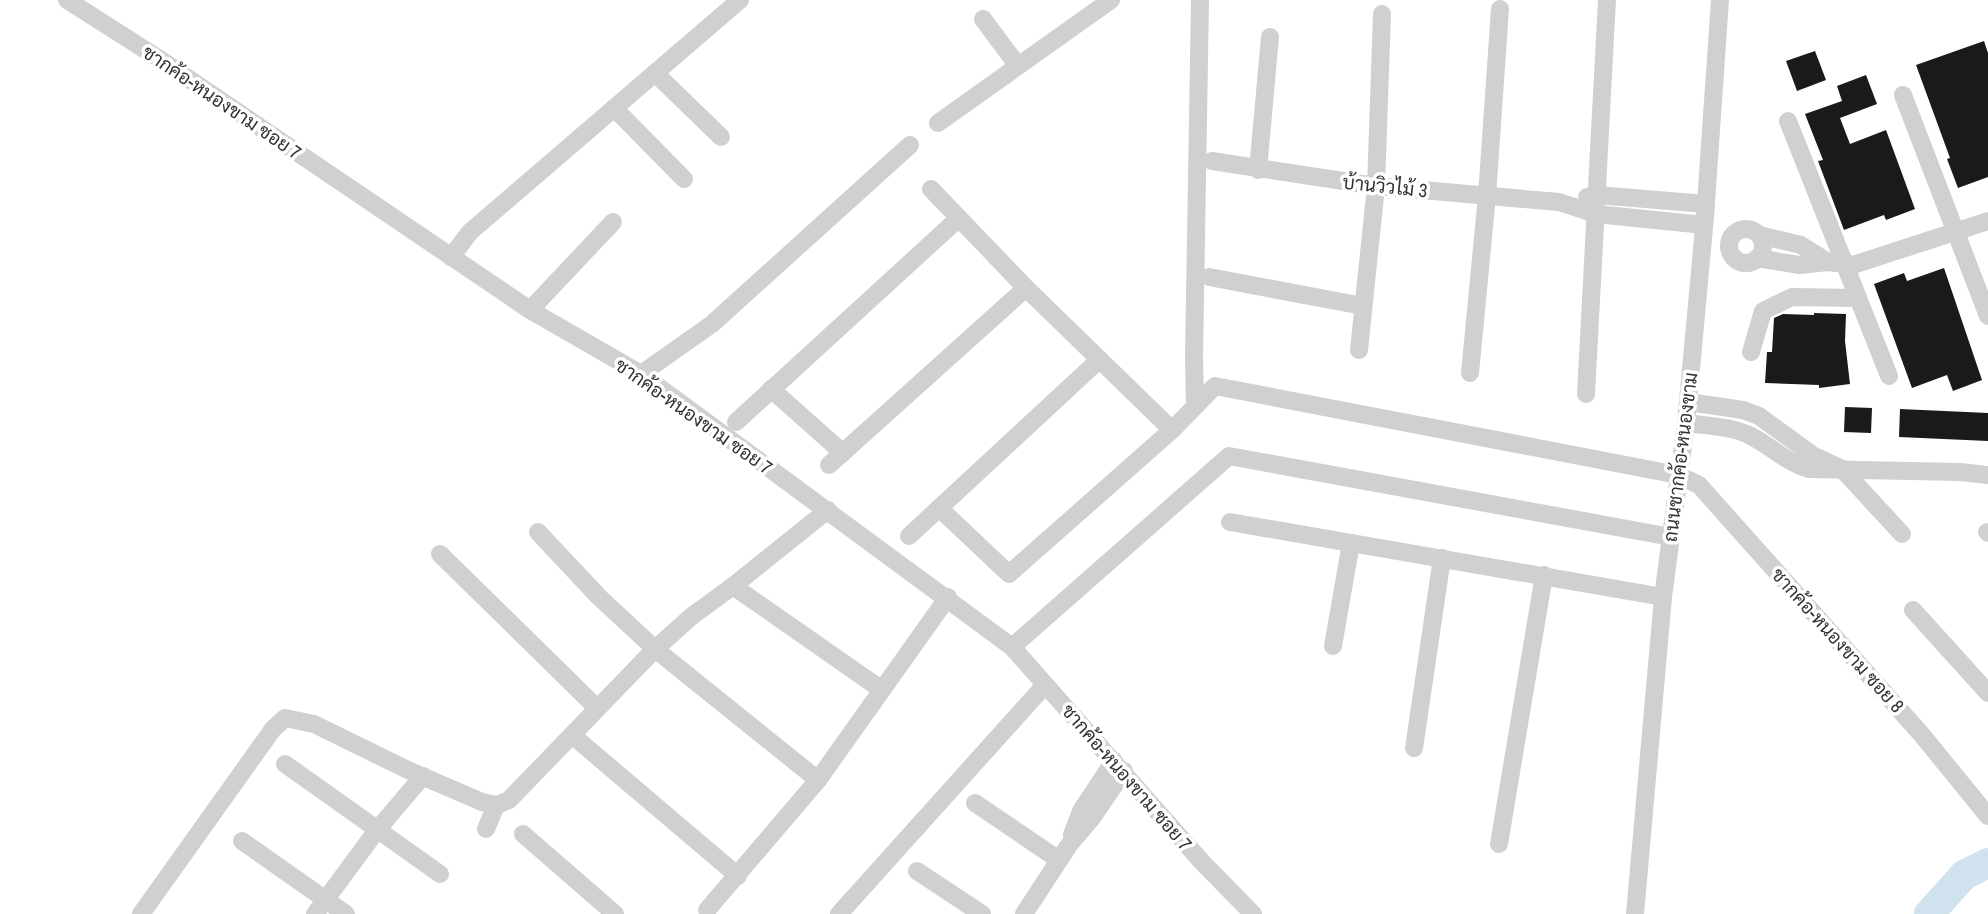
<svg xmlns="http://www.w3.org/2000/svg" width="1988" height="914" font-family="'Archivo Narrow',Sarabun,sans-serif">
	<rect width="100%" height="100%" fill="#fff"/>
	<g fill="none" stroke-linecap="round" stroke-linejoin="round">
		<path stroke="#cfe2ee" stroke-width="30" d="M1929,914L1964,875L1988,863"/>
	</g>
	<g fill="#1a1a1a">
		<path d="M1984,41L1988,53V177L1958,188L1947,159L1950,158L1916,65Z"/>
		<path d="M1815,51L1826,80L1797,91L1786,61Z"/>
		<path d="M1866,75L1877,104L1840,118L1850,144L1886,130L1915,209L1886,220L1884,215L1844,230L1818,161L1823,160L1805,114L1842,101L1837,86Z"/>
		<path d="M1944,268L1982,380L1953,391L1947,375L1912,388L1874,284L1904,273L1907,281Z"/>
		<path d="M1814,313L1846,314L1845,341L1850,384L1819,388V385L1765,383L1767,352H1772L1774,318L1783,314L1814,315Z"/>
		<path d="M1845,407L1872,408L1871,433L1844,432Z"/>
		<path d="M1900,409L1988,413V441L1899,437Z"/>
	</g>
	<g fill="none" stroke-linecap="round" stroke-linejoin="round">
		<g stroke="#d0d0d0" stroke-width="18">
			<path d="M67,0L158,58L530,310L641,374L1012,647L1202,862L1253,914"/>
			<path d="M983,19L1018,66"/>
			<path d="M655,73L721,137"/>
			<path d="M1903,95L1988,316"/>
			<path d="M614,108L684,179"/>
			<path d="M1788,121L1889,376"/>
			<path d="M938,123L1111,0"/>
			<path d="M1212,161L1376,186L1559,202L1596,214L1704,225"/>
			<path d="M1258,170L1270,37"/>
			<path d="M931,189L1026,288L1172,430"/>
			<path d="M1587,197L1597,195L1706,204"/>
			<circle cx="1746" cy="246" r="17"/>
			<path d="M1759,235L1801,245L1828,262"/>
			<path d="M451,257L470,232L740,0"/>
			<path d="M1757,258L1799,265L1828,262L1853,265L1988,221"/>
			<path d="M1209,277L1363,306"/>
			<path d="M530,310L613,222"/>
			<path d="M1359,350L1376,186L1382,14"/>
			<path d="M1751,352L1763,311L1792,297L1858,298"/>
			<path d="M1470,373L1487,196L1500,9"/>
			<path d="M641,374L712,324L910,145"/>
			<path d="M771,389L843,453"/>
			<path d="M1586,394L1607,0"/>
			<path d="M1688,402L1743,410L1759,416L1814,456L1842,469L1902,534"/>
			<path d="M1195,406L1194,357L1200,0"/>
			<path d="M736,422L959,218"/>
			<path d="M1686,423C1707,426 1732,426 1751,436C1772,447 1787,463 1809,469L1960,472L1988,475"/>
			<path d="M829,465L1026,288"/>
			<path d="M939,508L1009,574L1172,430L1215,386L1678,475L1699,485L1922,735L1988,816"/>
			<path d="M1230,522L1663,597"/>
			<path d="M538,532L599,597L655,649L818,780"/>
			<path d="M1987,532L1988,533"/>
			<path d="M909,536L1099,360"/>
			<path d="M440,554L597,708"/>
			<path d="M733,586L882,690"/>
			<path d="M1913,610L1988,693"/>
			<path d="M1333,646L1351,543"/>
			<path d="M1012,647L1229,456L1671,537"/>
			<path d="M572,735L738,876"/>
			<path d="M1414,748L1442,558"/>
			<path d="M285,764L440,874"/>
			<path d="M975,803L1059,860"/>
			<path d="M486,829L496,805"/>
			<path d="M523,834L615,914"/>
			<path d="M1072,835L1081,811L1114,761"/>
			<path d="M242,841L346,914"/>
			<path d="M1499,844L1544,575"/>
			<path d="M917,871L982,914"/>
			<path d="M707,910L818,780L948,597"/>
			<path d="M141,914L273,729L285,718L314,724L410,771L482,802L497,805L509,800L655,649L692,616L733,586L828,510"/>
			<path d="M315,914L377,830L423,776"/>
			<path d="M839,914L1045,685"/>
			<path d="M1024,914L1069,845L1092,818L1124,771"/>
			<path d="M1635,914L1663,597L1686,423L1705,217L1720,0"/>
		</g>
	</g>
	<g text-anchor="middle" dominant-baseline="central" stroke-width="7" stroke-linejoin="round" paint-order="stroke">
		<g font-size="19" fill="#333" stroke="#fff">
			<text transform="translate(222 102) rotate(34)">ชากค้อ-หนองขาม ซอย 7</text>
			<text transform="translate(1385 186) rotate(6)">บ้านวิวไม้ 3</text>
			<text transform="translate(694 416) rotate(35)">ชากค้อ-หนองขาม ซอย 7</text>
			<text transform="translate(1680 457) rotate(-83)">ถนนชากค้อ-หนองขาม</text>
			<text transform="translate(1838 640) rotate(48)">ชากค้อ-หนองขาม ซอย 8</text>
			<text transform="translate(1127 777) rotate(49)">ชากค้อ-หนองขาม ซอย 7</text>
		</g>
	</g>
</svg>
